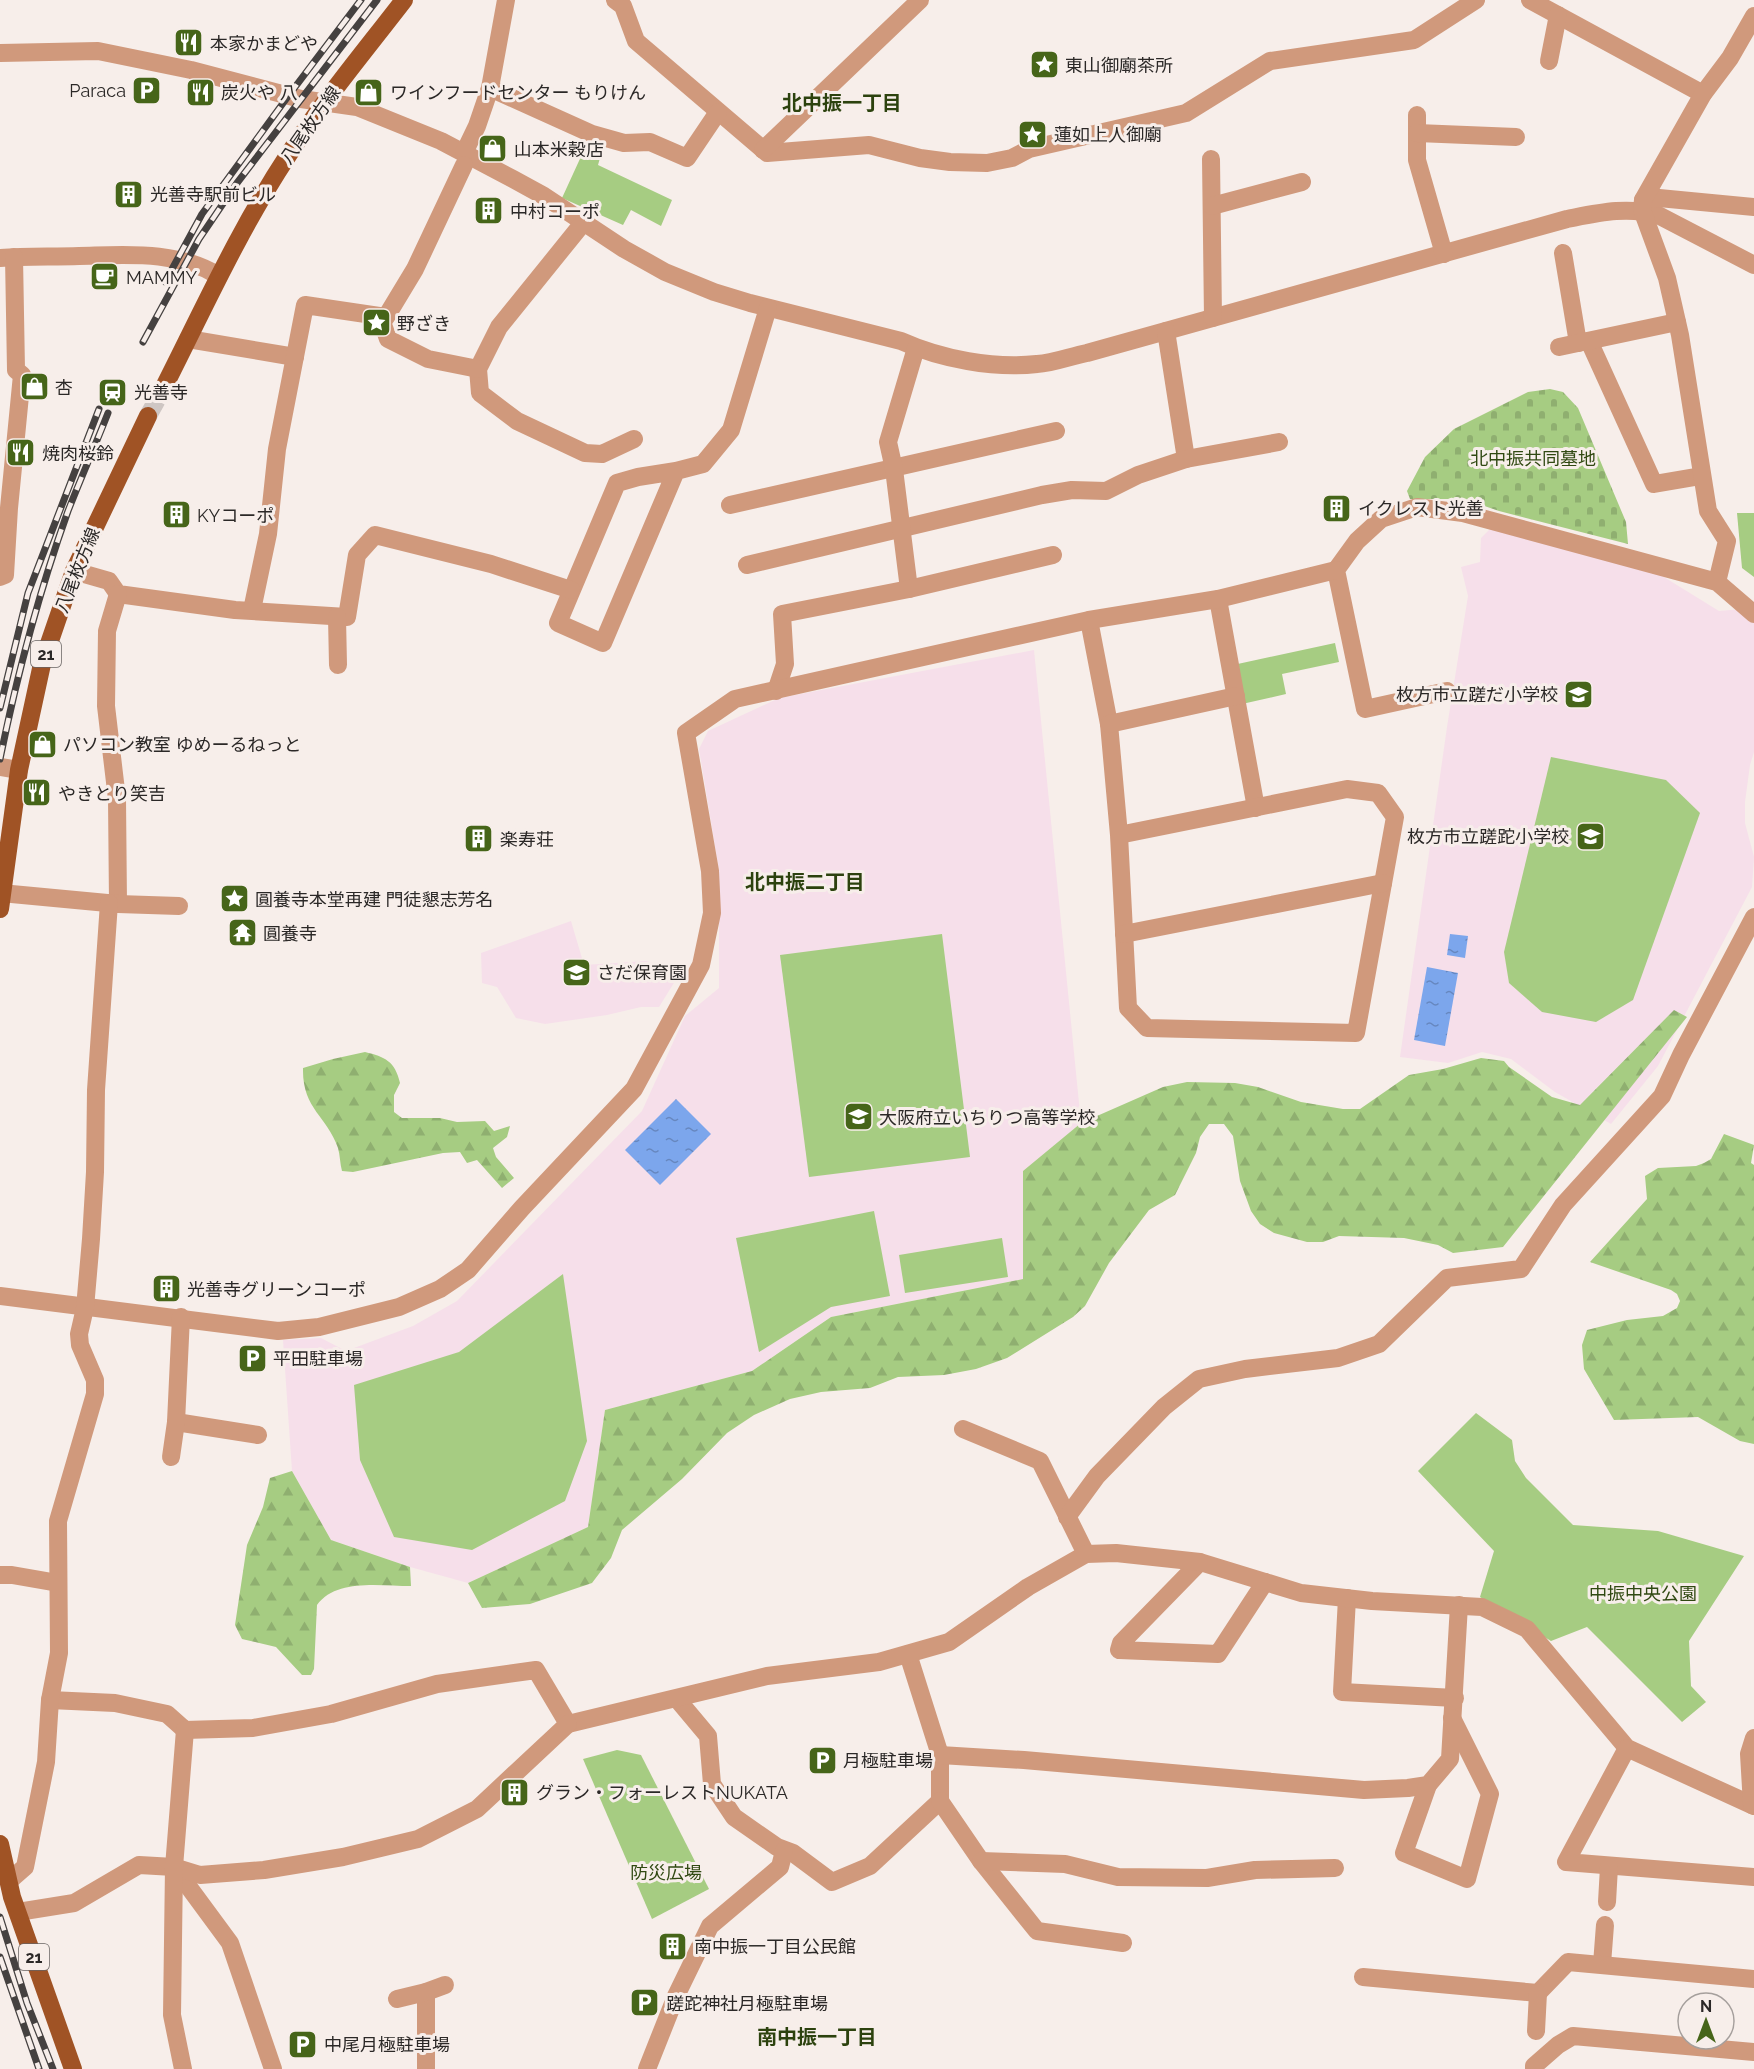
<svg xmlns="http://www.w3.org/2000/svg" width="1754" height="2069" font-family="Raleway,'Noto Sans JP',sans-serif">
	<defs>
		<pattern id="forest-firs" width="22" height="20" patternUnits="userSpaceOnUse" patternTransform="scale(1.5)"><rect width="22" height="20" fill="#a6cc82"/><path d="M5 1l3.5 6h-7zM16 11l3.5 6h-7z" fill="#8faf70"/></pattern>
		<pattern id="cemetery-stones" width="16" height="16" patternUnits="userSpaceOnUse" patternTransform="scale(1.5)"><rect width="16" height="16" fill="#a6cc82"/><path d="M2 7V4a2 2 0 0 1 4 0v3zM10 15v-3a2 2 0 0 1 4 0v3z" fill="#8faf70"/></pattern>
		<pattern id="water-ripples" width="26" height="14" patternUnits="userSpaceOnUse" patternTransform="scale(1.5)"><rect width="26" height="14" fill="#7ca6ec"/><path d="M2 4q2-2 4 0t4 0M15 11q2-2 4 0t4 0" fill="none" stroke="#6687bf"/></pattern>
	</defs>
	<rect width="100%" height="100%" fill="#f7eeea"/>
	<g fill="#f6dfea">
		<path d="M1491,528L1659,574L1719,611L1742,609L1754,620V752L1750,765L1745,802V823L1754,857L1752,887L1658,1066L1611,1124L1555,1092L1511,1059L1482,1052L1448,1063L1400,1057L1447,727L1468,596L1461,567L1480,562L1481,538Z"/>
		<path d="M1034,650L1081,1123L1023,1172V1279L831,1317L752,1371L605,1410L588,1527L468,1583L410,1567L331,1540L292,1471L283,1340L321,1338L346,1351L413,1326L457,1301L642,1111L685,1016L719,988V871L699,749L708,731L779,698Z"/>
		<path d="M571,921L584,965L646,961L665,967L677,978L659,1007H641L607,1015L545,1024L516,1018L497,987L482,983L481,953Z"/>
	</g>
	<g fill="url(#forest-firs)">
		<path d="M1674,1010L1687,1017L1503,1247L1453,1253L1438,1245L1404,1238L1339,1236L1323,1242H1307L1274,1233L1260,1224L1251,1211L1240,1181L1233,1136L1224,1124H1209L1200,1137L1196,1153L1175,1195L1149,1210L1109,1263L1085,1306L1073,1317L1007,1358L976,1369L944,1375L898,1377L870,1388L821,1392L790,1399L754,1415L727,1433L682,1479L622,1530L611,1558L592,1583L530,1604L482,1608L468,1583L588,1527L605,1410L752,1371L831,1317L1023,1279V1171L1081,1123L1163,1087L1187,1082L1235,1083L1258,1087L1301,1102L1343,1109H1360L1409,1075L1443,1069L1481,1058L1504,1061L1509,1067L1552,1097L1580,1105Z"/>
		<path d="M365,1052C385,1057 395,1061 400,1083L394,1095V1112L402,1118H440L457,1122L485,1121L494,1131L510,1126L507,1137L493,1148L496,1157L514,1178L502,1188L477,1160L467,1163L460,1152L443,1153L353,1172L342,1171C340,1164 340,1155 338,1148C327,1116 302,1109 303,1068L333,1059Z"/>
		<path d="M1724,1134L1754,1145L1751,1163L1754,1165V1444L1740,1441L1698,1417L1614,1420L1584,1369L1582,1345L1587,1330L1627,1320L1663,1316L1677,1308L1680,1301L1677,1294L1671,1290L1590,1262L1647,1199L1645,1176L1658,1168L1696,1166L1704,1163L1711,1159Z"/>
		<path d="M292,1471L331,1540L410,1567L411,1586C381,1586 336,1578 317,1605L314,1669L311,1675H302L276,1647L242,1639L235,1625L247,1545L263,1507L270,1478Z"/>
	</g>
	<path fill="url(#cemetery-stones)" d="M1550,389L1563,392L1578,408L1626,522L1628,544L1499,511L1464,499H1410L1407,491L1425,457L1454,429L1528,392Z"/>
	<g fill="#a6cc82">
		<path d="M584,150L600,158L598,165L672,200L661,226L631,210L623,225L562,198Z"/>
		<path d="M1737,513H1754V577L1742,568Z"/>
		<path d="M1335,643L1339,662L1282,674L1286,694L1242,704L1233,665Z"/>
		<path d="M1551,757L1666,780L1700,813L1633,1000L1596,1022L1542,1012L1509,983L1504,952Z"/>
		<path d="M942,934L970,1157L809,1177L780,955Z"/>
		<path d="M874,1211L890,1296L831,1307L759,1352L736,1238Z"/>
		<path d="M1002,1238L1008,1277L905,1293L899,1255Z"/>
		<path d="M563,1274L587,1441L565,1501L472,1550L394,1537L360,1460L354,1385L459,1352Z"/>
		<path d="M1476,1413L1512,1440L1515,1461L1526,1478L1573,1525L1658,1531L1744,1556L1689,1641L1691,1686L1706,1702L1682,1722L1587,1627L1551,1641L1480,1597L1494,1551L1418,1471Z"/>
		<path d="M617,1750L641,1755L709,1889L652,1919L583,1759Z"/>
	</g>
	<g fill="url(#water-ripples)">
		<path d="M1450,934L1468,936L1465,958L1447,955Z"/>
		<path d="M1427,967L1458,973L1445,1046L1414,1040Z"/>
		<path d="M676,1099L711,1134L660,1185L625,1150Z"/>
	</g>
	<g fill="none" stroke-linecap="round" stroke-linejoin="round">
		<path stroke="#cec6c3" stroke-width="18" stroke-dasharray="18 9" stroke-linecap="butt" d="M148,416L164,387"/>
		<g stroke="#d0997c" stroke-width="18">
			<path d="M615,0L623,6L636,41L767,153L869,145L920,158L950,162L987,163L1012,158L1029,149L1186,113L1270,61L1414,40L1476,0"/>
			<path d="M1530,0L1703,94"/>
			<path d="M0,53L98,51L191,70L301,99L357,107L441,141L513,179L544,196L624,249L665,272L714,292L750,303L901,341C941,359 994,369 1037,364C1054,363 1071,356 1087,353L1567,219C1598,213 1627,206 1658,215L1754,265"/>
			<path d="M1549,61L1558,15"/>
			<path d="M490,88L592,134L624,143L650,142L687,158L718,112"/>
			<path d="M1417,115V160L1444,254"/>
			<path d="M1417,133L1516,137"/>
			<path d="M763,150L920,0"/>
			<path d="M464,153L477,126L490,88L506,0"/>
			<path d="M1211,159L1213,318"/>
			<path d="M1643,200L1659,198L1754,207"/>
			<path d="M1212,206L1302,182"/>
			<path d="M583,223L499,327L478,369L480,393L517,421L585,453L602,454L634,439"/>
			<path d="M1563,253L1578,343"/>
			<path d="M0,258C26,256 53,257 79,256C126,255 177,250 219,276"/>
			<path d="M380,316L388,339L428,359L478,369"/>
			<path d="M1166,331L1186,459"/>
			<path d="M188,339L295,357"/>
			<path d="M1589,341L1654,484L1701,476"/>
			<path d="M1559,347L1677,322"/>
			<path d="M676,471L603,643L558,623L617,483L638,477L676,471L703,464L731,430L768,308"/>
			<path d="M730,505L1056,431"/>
			<path d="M747,565L1042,495L1072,490L1106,491L1138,475L1186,459L1279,442"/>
			<path d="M74,571L109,581L118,594L235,610L347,617L357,555L375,535L491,564L571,590"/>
			<path d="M0,577L5,575L9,508L22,375L16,370L14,257"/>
			<path d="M1717,582L1727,541L1708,511L1680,335L1667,278L1642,210L1643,200L1703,94L1730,58L1754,16"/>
			<path d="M909,589L894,469L888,442L916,348"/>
			<path d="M118,594L107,631L106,706L117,799L118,904"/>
			<path d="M1218,599L1256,808"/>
			<path d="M252,610L268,534L277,449L305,305L386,317L415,269L464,165"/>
			<path d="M337,617L338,665"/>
			<path d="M1089,620L1109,724L1119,835L1128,1008L1147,1028L1356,1033L1395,817L1378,793L1347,789L1119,835"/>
			<path d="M776,691L785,664L782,614L909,589L1053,555"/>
			<path d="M1447,691L1365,709L1336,570L1357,541L1381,519L1417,507L1463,513L1717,582L1754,614"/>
			<path d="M1109,724L1236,696"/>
			<path d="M0,767L19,770"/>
			<path d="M1,893L118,904L179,906"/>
			<path d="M1124,934L1383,883"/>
			<path d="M0,1296L278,1331L319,1327L399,1307L440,1289L468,1270L522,1208L634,1089L701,965L712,913L710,871L686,733L735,699L1089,620L1218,599L1336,570"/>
			<path d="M176,1422L258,1435"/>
			<path d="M963,1429L1040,1461L1086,1554"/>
			<path d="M171,1457L176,1422L181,1317"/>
			<path d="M1067,1517L1097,1476L1164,1407L1199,1379L1245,1369L1338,1358L1379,1344L1447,1278L1521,1269L1563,1205L1662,1096L1681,1055L1754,917"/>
			<path d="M1200,1562L1121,1643L1119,1650L1218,1654L1265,1582"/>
			<path d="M0,1575H12L58,1583"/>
			<path d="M1347,1598L1342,1692L1455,1698"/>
			<path d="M677,1699L708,1736L712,1784L734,1817L777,1847L793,1853L832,1882L870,1866L940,1801V1755L908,1654"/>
			<path d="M50,1700L115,1703L167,1714L185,1730L253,1728L331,1714L437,1684L536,1670L568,1724L767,1676L879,1662L949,1642L1028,1587L1086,1554L1116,1553L1200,1562L1301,1593L1372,1601L1482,1607L1527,1629L1627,1748L1754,1806"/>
			<path d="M1627,1748L1566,1862L1754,1877"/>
			<path d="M940,1755L1024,1760L1364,1790L1408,1788L1428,1785L1450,1759L1459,1605"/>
			<path d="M1428,1785L1404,1853L1467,1879L1490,1794L1452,1718"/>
			<path d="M940,1801L981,1861L1037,1931L1123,1943"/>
			<path d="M1752,1805L1749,1754L1754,1738"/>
			<path d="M981,1861L1065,1864L1118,1877L1207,1878L1255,1870L1335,1868"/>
			<path d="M174,1867L230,1943L273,2069"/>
			<path d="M9,1881L25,1867L46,1762L50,1700L59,1653L58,1521L95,1394V1380L80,1345L79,1334L85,1308L91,1239L95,1172L96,1090L109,903"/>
			<path d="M1607,1902L1609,1867"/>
			<path d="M18,1912L74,1903L139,1865L174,1867L200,1875L264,1870L343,1857L418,1839L477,1809L568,1724"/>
			<path d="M1602,1964L1605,1925"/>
			<path d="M1363,1977L1538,1993L1568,1962L1754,1979"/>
			<path d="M426,1992V2069"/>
			<path d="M397,1999L426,1992L445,1985"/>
			<path d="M1536,2031L1538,1993"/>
			<path d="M183,2069L172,2015L174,1867L185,1730"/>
			<path d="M647,2069L676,1996L710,1926L780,1867L784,1851"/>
			<path d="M1534,2069V2066L1558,2045L1573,2036L1754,2052"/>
		</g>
		<g stroke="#a05325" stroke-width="18">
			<path d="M164,387C203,310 239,230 287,157C322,102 364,52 404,0"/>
			<path d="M0,909L19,770L42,664L74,571L148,416"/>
			<path d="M0,1844L12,1897L73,2069"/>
		</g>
		<defs>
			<g id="rail">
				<path d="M165,282L202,214L289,95L361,0"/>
				<path d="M143,342L199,239L237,183L377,0"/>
				<path d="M0,708L28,593L99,409"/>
				<path d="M0,759C17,675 39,592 68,511C81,478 95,446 108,413"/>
				<path d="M0,1917L27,2003L53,2069"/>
				<path d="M0,1957L39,2069"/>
			</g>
		</defs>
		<use href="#rail" stroke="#454140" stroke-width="7"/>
		<use href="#rail" stroke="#f7eeea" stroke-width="4.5" stroke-dasharray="14" stroke-linecap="butt"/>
	</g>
	<defs>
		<symbol id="restaurant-square" viewBox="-11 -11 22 22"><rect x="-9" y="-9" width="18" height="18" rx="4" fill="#466519" stroke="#f7eeea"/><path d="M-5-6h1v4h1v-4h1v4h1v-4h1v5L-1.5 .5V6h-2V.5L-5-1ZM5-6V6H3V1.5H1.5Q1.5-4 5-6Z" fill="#fff"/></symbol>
		<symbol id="sight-square" viewBox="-11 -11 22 22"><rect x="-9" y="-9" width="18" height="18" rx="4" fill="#466519" stroke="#f7eeea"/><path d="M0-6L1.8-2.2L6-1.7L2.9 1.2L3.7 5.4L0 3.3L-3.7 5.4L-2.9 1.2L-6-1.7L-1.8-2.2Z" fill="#fff"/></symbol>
		<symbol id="parking-square" viewBox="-11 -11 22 22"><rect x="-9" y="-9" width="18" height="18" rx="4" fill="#466519" stroke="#f7eeea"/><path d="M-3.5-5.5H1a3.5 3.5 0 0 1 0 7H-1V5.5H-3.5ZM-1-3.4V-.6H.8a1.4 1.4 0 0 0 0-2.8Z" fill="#fff"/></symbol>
		<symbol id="shop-square" viewBox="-11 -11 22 22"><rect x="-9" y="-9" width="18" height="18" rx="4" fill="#466519" stroke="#f7eeea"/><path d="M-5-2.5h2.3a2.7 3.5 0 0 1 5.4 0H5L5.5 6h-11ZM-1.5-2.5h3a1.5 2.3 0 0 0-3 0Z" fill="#fff"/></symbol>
		<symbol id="building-square" viewBox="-11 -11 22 22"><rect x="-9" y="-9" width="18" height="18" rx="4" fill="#466519" stroke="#f7eeea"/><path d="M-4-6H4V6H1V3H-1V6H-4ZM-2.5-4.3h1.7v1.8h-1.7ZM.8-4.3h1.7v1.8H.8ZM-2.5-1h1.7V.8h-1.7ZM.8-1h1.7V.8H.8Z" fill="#fff"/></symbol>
		<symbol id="cafe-square" viewBox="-11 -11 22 22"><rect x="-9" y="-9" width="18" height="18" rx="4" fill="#466519" stroke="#f7eeea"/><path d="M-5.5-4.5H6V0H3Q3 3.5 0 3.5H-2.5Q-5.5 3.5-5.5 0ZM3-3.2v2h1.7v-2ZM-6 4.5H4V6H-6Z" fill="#fff"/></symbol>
		<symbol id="station-square" viewBox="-11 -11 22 22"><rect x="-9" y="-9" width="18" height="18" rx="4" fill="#466519" stroke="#f7eeea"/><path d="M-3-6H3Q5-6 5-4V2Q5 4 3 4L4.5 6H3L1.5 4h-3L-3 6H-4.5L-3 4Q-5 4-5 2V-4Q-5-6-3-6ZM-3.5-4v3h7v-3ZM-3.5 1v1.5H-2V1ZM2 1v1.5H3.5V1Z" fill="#fff"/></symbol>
		<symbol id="school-square" viewBox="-11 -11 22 22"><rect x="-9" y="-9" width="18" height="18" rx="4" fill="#466519" stroke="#f7eeea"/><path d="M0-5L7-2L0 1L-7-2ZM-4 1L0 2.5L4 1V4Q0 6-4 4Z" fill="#fff"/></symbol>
		<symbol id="temple-square" viewBox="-11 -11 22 22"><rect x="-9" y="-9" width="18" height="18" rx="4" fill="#466519" stroke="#f7eeea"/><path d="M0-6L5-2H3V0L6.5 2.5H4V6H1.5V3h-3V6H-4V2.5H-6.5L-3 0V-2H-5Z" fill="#fff"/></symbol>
	</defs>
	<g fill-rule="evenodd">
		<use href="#restaurant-square" x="172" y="26" width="33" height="33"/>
		<use href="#sight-square" x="1028" y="48" width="33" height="33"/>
		<use href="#parking-square" x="130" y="74" width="33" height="33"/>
		<use href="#restaurant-square" x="184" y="76" width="33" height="33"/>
		<use href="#shop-square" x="352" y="76" width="33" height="33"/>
		<use href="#sight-square" x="1016" y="118" width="33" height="33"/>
		<use href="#shop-square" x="476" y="132" width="33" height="33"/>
		<use href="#building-square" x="112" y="178" width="33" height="33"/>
		<use href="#building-square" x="472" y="194" width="33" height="33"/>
		<use href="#cafe-square" x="88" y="260" width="33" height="33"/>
		<use href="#sight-square" x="360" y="306" width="33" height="33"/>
		<use href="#shop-square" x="18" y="370" width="33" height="33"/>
		<use href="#station-square" x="96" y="376" width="33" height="33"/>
		<use href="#restaurant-square" x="4" y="436" width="33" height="33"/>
		<use href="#building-square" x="1320" y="492" width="33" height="33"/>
		<use href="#building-square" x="160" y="498" width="33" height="33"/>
		<use href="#school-square" x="1562" y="678" width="33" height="33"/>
		<use href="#shop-square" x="26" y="728" width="33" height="33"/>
		<use href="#restaurant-square" x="20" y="776" width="33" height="33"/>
		<use href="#school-square" x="1574" y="820" width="33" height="33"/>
		<use href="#building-square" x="462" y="822" width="33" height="33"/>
		<use href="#sight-square" x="218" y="882" width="33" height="33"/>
		<use href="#temple-square" x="226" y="916" width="33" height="33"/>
		<use href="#school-square" x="560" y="956" width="33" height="33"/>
		<use href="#school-square" x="842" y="1100" width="33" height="33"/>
		<use href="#building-square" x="150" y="1272" width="33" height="33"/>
		<use href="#parking-square" x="236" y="1342" width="33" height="33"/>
		<use href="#parking-square" x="806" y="1744" width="33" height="33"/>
		<use href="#building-square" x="498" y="1776" width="33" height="33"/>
		<use href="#building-square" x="656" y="1930" width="33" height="33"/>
		<use href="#parking-square" x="628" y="1986" width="33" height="33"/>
		<use href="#parking-square" x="286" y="2028" width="33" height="33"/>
	</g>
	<g text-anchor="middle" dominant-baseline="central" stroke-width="6" stroke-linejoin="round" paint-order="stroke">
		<g fill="#f7eeea" stroke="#686362" stroke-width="1.5">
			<rect x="31" y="641" width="30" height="26" rx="4.5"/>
			<rect x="19" y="1944" width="30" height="26" rx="4.5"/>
		</g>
		<g font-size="16" font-weight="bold" fill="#2b2827">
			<text x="46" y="654">21</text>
			<text x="34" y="1957">21</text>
		</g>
		<g font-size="18" fill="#2b2827" stroke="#f7eeea" text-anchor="start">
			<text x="210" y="43">本家かまどや</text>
			<text x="1065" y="65">東山御廟茶所</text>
			<text x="126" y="90" text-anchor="end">Paraca</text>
			<text x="221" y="92">炭火や 八</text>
			<text x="390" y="92">ワインフードセンター もりけん</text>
			<text x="1054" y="134">蓮如上人御廟</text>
			<text x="514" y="149">山本米穀店</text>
			<text x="150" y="194">光善寺駅前ビル</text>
			<text x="510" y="211">中村コーポ</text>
			<text x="126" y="277">MAMMY</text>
			<text x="397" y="323">野ざき</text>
			<text x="55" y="387">杏</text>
			<text x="134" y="392">光善寺</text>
			<text x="42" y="453">焼肉桜鈴</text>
			<text x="1358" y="508">イクレスト光善</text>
			<text x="197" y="515">KYコーポ</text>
			<text x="1558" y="694" text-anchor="end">枚方市立蹉だ小学校</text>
			<text x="63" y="744">パソコン教室 ゆめーるねっと</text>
			<text x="58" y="793">やきとり笑吉</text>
			<text x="1569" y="836" text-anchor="end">枚方市立蹉跎小学校</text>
			<text x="500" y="839">楽寿荘</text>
			<text x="255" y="899">圓養寺本堂再建 門徒懇志芳名</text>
			<text x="263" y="933">圓養寺</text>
			<text x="597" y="972">さだ保育園</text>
			<text x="879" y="1117">大阪府立いちりつ高等学校</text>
			<text x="187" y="1289">光善寺グリーンコーポ</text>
			<text x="273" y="1358">平田駐車場</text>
			<text x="843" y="1760">月極駐車場</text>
			<text x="536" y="1792">グラン・フォーレストNUKATA</text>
			<text x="694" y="1946">南中振一丁目公民館</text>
			<text x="666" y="2003">蹉跎神社月極駐車場</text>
			<text x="324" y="2044">中尾月極駐車場</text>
		</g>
		<g font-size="18" fill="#2b2827" stroke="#f7eeea">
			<text transform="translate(310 125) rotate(-55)">八尾枚方線</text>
			<text transform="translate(77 570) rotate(-68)">八尾枚方線</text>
		</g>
		<g font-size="18" fill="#304912" stroke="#f7eeea">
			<text x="1533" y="458">北中振共同墓地</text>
			<text x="1643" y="1593">中振中央公園</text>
			<text x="666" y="1872">防災広場</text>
		</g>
		<g font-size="20" font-weight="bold" fill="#2c420e" stroke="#f7eeea">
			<text x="842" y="103">北中振一丁目</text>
			<text x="805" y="882">北中振二丁目</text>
			<text x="817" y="2037">南中振一丁目</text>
		</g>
	</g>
	<g transform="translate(1706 2021)"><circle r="28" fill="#f7eeea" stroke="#a59f9c" stroke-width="1.5"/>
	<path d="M0-4.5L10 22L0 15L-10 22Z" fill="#466519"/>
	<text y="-9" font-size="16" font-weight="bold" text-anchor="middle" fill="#2b2827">N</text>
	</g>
</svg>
